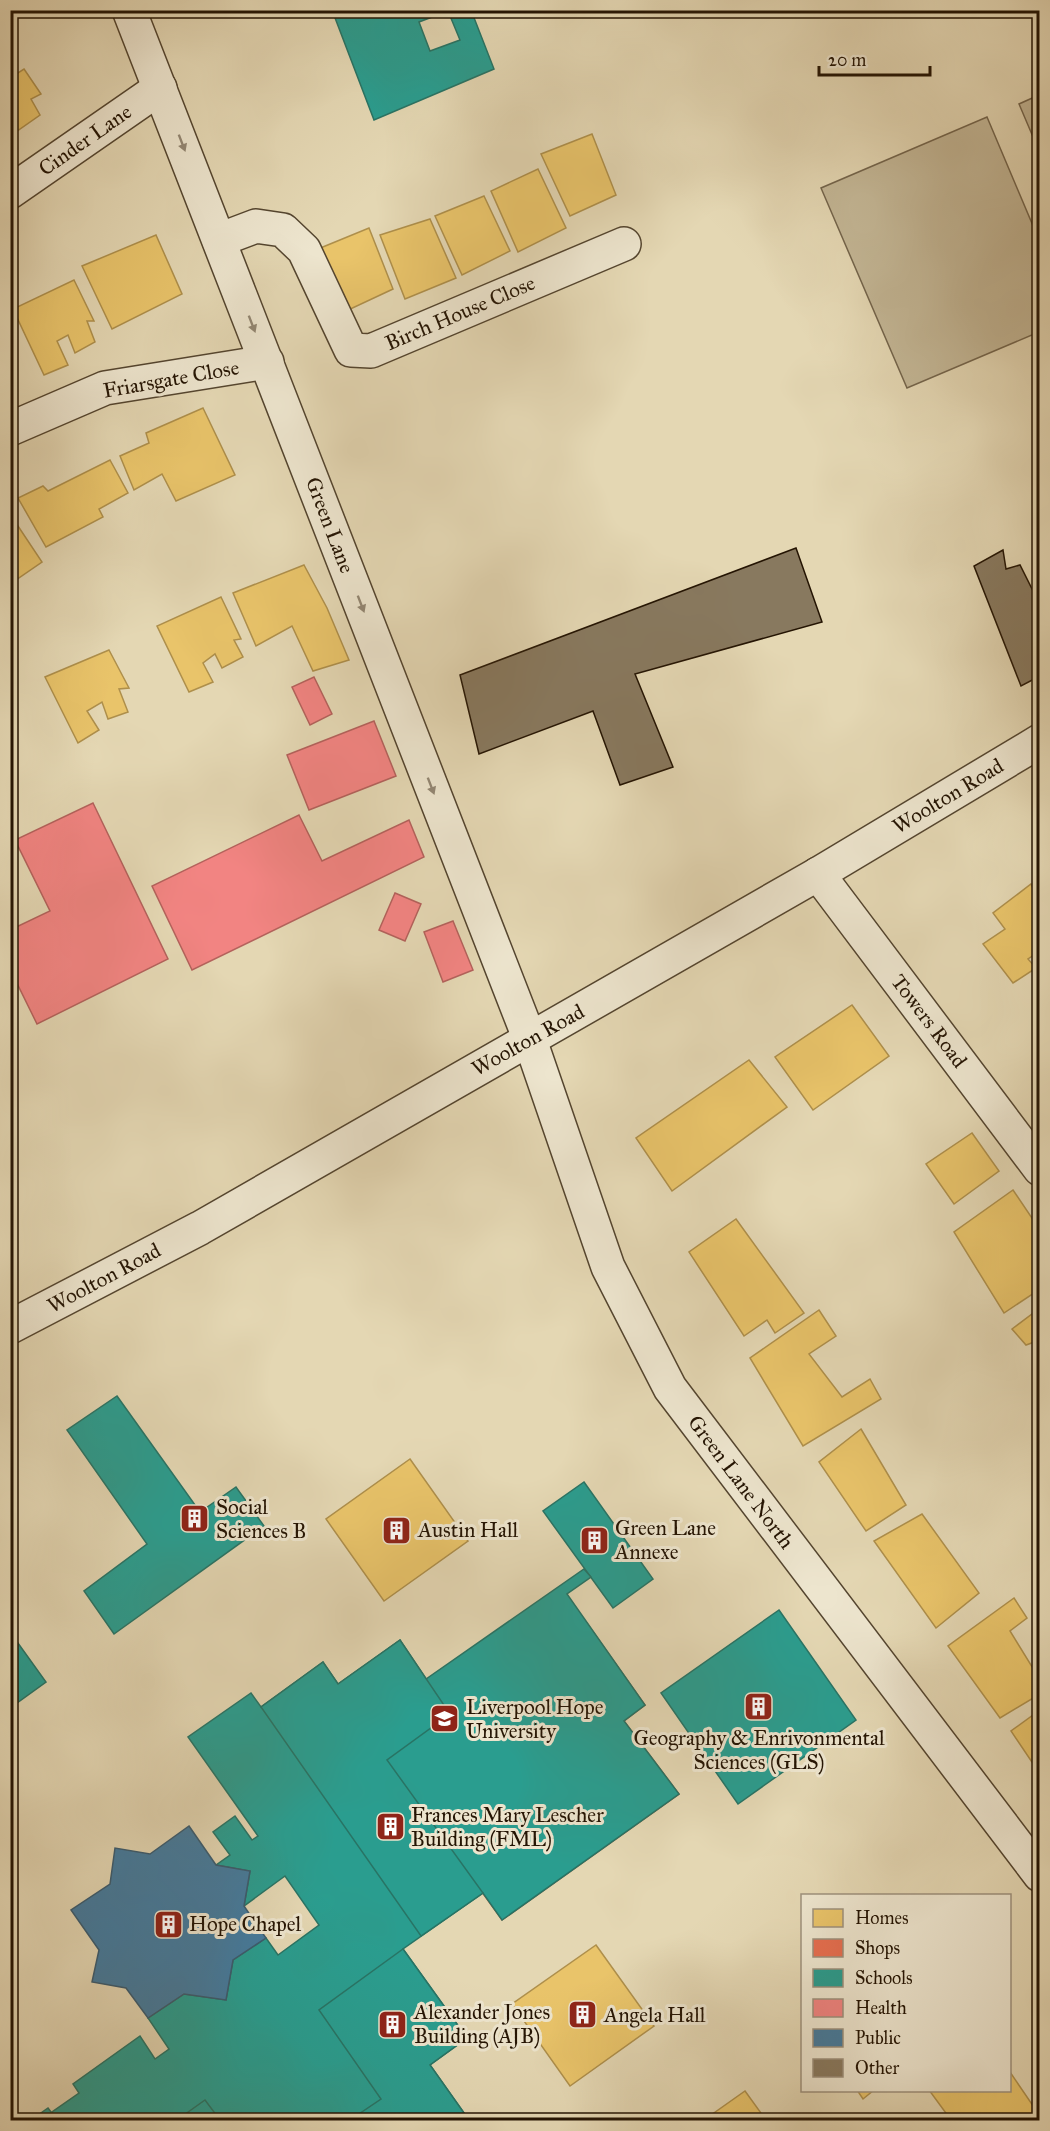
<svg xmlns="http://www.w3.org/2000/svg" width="1050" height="2131" font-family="'IM FELL Great Primer',serif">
	<rect width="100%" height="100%" fill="#e4d7b3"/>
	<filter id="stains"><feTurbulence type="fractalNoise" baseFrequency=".00333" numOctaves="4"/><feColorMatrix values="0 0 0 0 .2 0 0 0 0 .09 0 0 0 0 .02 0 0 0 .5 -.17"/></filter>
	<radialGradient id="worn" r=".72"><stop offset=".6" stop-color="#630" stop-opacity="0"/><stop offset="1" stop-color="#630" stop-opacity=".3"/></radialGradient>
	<g fill="#c3b695" stroke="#74654c" stroke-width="1.5">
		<path d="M1039,95V151L1019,104Z"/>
		<path d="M987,117L1039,240V332L907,388L821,188Z"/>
	</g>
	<g fill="#e9c46a" stroke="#ae8f4b" stroke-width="1.5">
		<path d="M24,69L41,94L31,99L40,115L10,136V78Z"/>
		<path d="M592,134L616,195L570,216L541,154Z"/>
		<path d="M538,169L566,228L518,252L491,191Z"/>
		<path d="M484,196L510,251L462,275L435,216Z"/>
		<path d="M430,219L456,278L405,299L380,235Z"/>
		<path d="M369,228L393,289L344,312L318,249Z"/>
		<path d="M156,235L182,294L112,329L82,266Z"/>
		<path d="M74,280L94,321H87L95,342L75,353L68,335L57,341L68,365L44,375L13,309Z"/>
		<path d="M203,408L235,475L176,501L162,474L134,490L120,456L149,443L146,433Z"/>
		<path d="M110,460L128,493L99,509L103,517L46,547L18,498L43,486L48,491Z"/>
		<path d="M10,514L42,562L10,584Z"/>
		<path d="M304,565L327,608L349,660L313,671L292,626L256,646L233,593Z"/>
		<path d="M221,597L241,639L234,640L243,657L222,668L215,654L203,663L213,682L189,692L157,626Z"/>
		<path d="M109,650L129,688L119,689L128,712L108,719L102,702L87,711L99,730L78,743L45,677Z"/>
		<path d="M1031,884L1035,893L1040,889V951L1028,959L1036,968L1013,983L983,944L1005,929L993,913Z"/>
		<path d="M852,1005L889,1056L813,1110L775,1057Z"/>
		<path d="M749,1060L787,1107L672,1191L636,1138Z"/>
		<path d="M972,1133L999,1171L954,1204L926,1164Z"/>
		<path d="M1013,1190L1040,1230V1289L1004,1313L954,1232Z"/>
		<path d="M736,1219L804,1313L775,1333L767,1320L744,1336L689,1252Z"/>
		<path d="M1040,1308V1340L1026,1345L1012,1329Z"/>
		<path d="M819,1310L836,1336L809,1354L842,1397L870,1379L881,1399L803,1446L750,1358Z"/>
		<path d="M861,1429L906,1505L866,1531L819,1462Z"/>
		<path d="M410,1459L468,1541L384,1601L326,1519Z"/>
		<path d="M922,1514L979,1593L936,1628L874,1541Z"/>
		<path d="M1014,1598L1027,1618L1010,1631L1034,1670L1040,1667V1694L1000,1718L948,1646Z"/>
		<path d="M1040,1710V1774L1011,1731Z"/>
		<path d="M596,1945L654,2026L570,2086L512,2004Z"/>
		<path d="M1010,2072L1040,2116V2120H951L929,2090H1010Z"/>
		<path d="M857,2090H874L863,2099Z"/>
		<path d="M745,2091L766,2120H704Z"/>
	</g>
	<path fill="#e76f51" stroke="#ac543a" stroke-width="1.5" d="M586,1622L645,1705L624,1721L679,1794L502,1920L387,1760L450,1714Z"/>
	<g fill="#2a9d8f" stroke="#287465" stroke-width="1.5" fill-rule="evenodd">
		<path d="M332,10H471L494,69L374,120ZM448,11L460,40L430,51L419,22Z"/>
		<path d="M117,1396L200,1512L236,1487L264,1526L114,1634L84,1591L147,1544L67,1430Z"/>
		<path d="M584,1482L653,1579L613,1608L543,1511Z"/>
		<path d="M584,1569L591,1577L567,1594L645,1705L624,1721L679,1794L502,1920L483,1893L403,1949L467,2038L430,2065L469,2120H58L52,2112L79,2093L73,2084L140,2036L155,2059L169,2049L148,2018L184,1994L226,2000L233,1960L266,1938L278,1955L319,1925L285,1876L244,1906L250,1871L216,1865L230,1855L213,1832L235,1816L252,1840L258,1836L188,1737L251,1693L261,1707L323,1662L338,1684L400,1640L426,1679Z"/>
		<path d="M779,1610L856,1720L738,1804L661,1693Z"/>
		<path d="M10,1632L46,1682L10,1708Z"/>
		<path d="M400,1640L450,1714L387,1760L483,1893L421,1936L261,1707L323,1662L338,1684Z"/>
		<path d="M403,1949L467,2038L430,2065L469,2120H350L381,2099L319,2010Z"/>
		<path d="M205,2100L220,2120H177Z"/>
		<path d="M48,2108L57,2120H31Z"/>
	</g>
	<g fill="#f28482" stroke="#b4625c" stroke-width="1.5">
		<path d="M314,677L332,714L310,725L292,687Z"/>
		<path d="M374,721L396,776L309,810L287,755Z"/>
		<path d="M93,803L168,959L37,1024L10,969V930L50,911L15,840Z"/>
		<path d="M299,815L322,861L409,820L424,857L192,970L152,886Z"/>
		<path d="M395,893L421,904L405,941L379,930Z"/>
		<path d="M453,921L473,970L443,982L424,932Z"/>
	</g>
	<path fill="#457b9d" stroke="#3b5c6f" stroke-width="1.5" d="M189,1826L216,1865L250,1871L244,1906L266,1938L233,1960L226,2000L184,1994L148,2018L126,1988L92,1982L99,1950L71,1910L110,1884L115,1848L150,1854Z"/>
	<g fill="#88795f" stroke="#241403" stroke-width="1.5">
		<path d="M796,548L822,622L635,674L673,767L620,785L593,711L479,754L460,675Z"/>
		<path d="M1003,550L1006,569L1020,565L1040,605V676L1021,686L974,566Z"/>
	</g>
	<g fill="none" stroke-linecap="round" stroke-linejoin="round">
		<defs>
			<g id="minor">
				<path d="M129,10L530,1040L608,1267L670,1388L1040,1875"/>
				<path d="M10,192L160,88"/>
				<path d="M219,240L256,226L283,230L304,250L351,350L371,351L624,244"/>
				<path d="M10,429L105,388L267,362"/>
				<path d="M818,874L1040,1169"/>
			</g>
			<path id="tertiary" d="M10,1327L200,1228L818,874L1040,741"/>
		</defs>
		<use href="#minor" stroke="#54452f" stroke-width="36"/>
		<use href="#tertiary" stroke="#54452f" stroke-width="36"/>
		<use href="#minor" stroke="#ede5ce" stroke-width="33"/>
		<use href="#tertiary" stroke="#ede5ce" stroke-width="33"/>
	</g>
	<defs><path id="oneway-solid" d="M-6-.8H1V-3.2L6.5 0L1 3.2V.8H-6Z" transform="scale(1.5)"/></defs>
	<g fill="#938773">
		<use href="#oneway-solid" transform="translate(182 143) rotate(69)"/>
		<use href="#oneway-solid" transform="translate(252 324) rotate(69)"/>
		<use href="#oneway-solid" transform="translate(361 604) rotate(69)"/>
		<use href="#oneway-solid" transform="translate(431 786) rotate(69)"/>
	</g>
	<defs>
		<symbol id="building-square" viewBox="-11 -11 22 22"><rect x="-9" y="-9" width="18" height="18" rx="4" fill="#8f2418" stroke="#ede5ce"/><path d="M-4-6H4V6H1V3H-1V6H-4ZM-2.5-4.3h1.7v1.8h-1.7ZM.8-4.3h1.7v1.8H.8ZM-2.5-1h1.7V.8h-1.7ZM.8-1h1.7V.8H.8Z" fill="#fff"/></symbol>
		<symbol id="university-square" viewBox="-11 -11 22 22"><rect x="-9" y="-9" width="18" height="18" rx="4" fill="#8f2418" stroke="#ede5ce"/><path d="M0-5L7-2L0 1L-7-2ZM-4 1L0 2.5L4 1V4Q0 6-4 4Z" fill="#fff"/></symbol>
	</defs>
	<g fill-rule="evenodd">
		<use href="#building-square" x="178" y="1502" width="33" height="33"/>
		<use href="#building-square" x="380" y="1514" width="33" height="33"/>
		<use href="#building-square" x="578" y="1524" width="33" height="33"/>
		<use href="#building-square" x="742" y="1690" width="33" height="33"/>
		<use href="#university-square" x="428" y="1702" width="33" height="33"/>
		<use href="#building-square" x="374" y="1810" width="33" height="33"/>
		<use href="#building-square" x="152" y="1908" width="33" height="33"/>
		<use href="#building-square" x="566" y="1998" width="33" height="33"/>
		<use href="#building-square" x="376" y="2008" width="33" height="33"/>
	</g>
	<g text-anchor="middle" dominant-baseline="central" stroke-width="6" stroke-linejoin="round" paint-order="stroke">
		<g font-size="21" fill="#241403" stroke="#ede5ce">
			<text transform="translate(85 140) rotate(-35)">Cinder Lane</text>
			<text transform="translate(460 313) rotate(-23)">Birch House Close</text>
			<text transform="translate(171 379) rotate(-10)">Friarsgate Close</text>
			<text transform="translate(330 525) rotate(69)">Green Lane</text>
			<text transform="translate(948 796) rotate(-31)">Woolton Road</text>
			<text transform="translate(929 1021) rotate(53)">Towers Road</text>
			<text transform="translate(528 1040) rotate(-29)">Woolton Road</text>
			<text transform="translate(104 1278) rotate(-28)">Woolton Road</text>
			<text transform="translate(741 1482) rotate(53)">Green Lane North</text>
		</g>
		<g font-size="21" fill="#241403" stroke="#ede5ce" text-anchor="start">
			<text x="216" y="1507">Social<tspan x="216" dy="24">Sciences B</tspan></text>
			<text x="615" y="1528">Green Lane<tspan x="615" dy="24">Annexe</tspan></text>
			<text x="418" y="1530">Austin Hall</text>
			<text x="466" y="1707">Liverpool Hope<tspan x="466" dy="24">University</tspan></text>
			<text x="759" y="1738" text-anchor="middle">Geography &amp; Enrivonmental<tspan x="759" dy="24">Sciences (GLS)</tspan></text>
			<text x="411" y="1815">Frances Mary Lescher<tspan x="411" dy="24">Building (FML)</tspan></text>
			<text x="189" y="1924">Hope Chapel</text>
			<text x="414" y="2012">Alexander Jones<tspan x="414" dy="24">Building (AJB)</tspan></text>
			<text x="604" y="2015">Angela Hall</text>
		</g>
	</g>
	<rect width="1050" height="2131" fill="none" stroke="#e4d7b3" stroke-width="36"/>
	<rect x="12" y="12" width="1026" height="2107" fill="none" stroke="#241403" stroke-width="3"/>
	<rect x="18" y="18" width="1014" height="2095" fill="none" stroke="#241403" stroke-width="1.5"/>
	<rect x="801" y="1894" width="210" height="198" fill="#ede5ce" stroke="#9d917d" stroke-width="1.5"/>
	<rect x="813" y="1909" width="30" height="18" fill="#e9c46a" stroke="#9d917d" stroke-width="1.5"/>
	<text x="855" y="1924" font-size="18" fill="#241403">Homes</text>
	<rect x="813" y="1939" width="30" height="18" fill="#e76f51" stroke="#9d917d" stroke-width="1.5"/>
	<text x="855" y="1954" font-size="18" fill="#241403">Shops</text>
	<rect x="813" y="1969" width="30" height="18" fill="#2a9d8f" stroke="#9d917d" stroke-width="1.5"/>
	<text x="855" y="1984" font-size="18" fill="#241403">Schools</text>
	<rect x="813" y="1999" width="30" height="18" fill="#f28482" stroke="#9d917d" stroke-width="1.5"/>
	<text x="855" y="2014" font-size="18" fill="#241403">Health</text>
	<rect x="813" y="2029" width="30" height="18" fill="#457b9d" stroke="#9d917d" stroke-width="1.5"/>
	<text x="855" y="2044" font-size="18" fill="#241403">Public</text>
	<rect x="813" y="2059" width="30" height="18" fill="#88795f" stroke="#9d917d" stroke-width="1.5"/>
	<text x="855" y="2074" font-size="18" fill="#241403">Other</text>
	<path d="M819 66v9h111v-9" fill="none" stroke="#241403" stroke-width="3"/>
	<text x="828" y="66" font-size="18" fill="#241403" stroke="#ede5ce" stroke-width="4.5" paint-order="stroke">20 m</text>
	<rect width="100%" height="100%" filter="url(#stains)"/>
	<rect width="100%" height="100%" fill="url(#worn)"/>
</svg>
